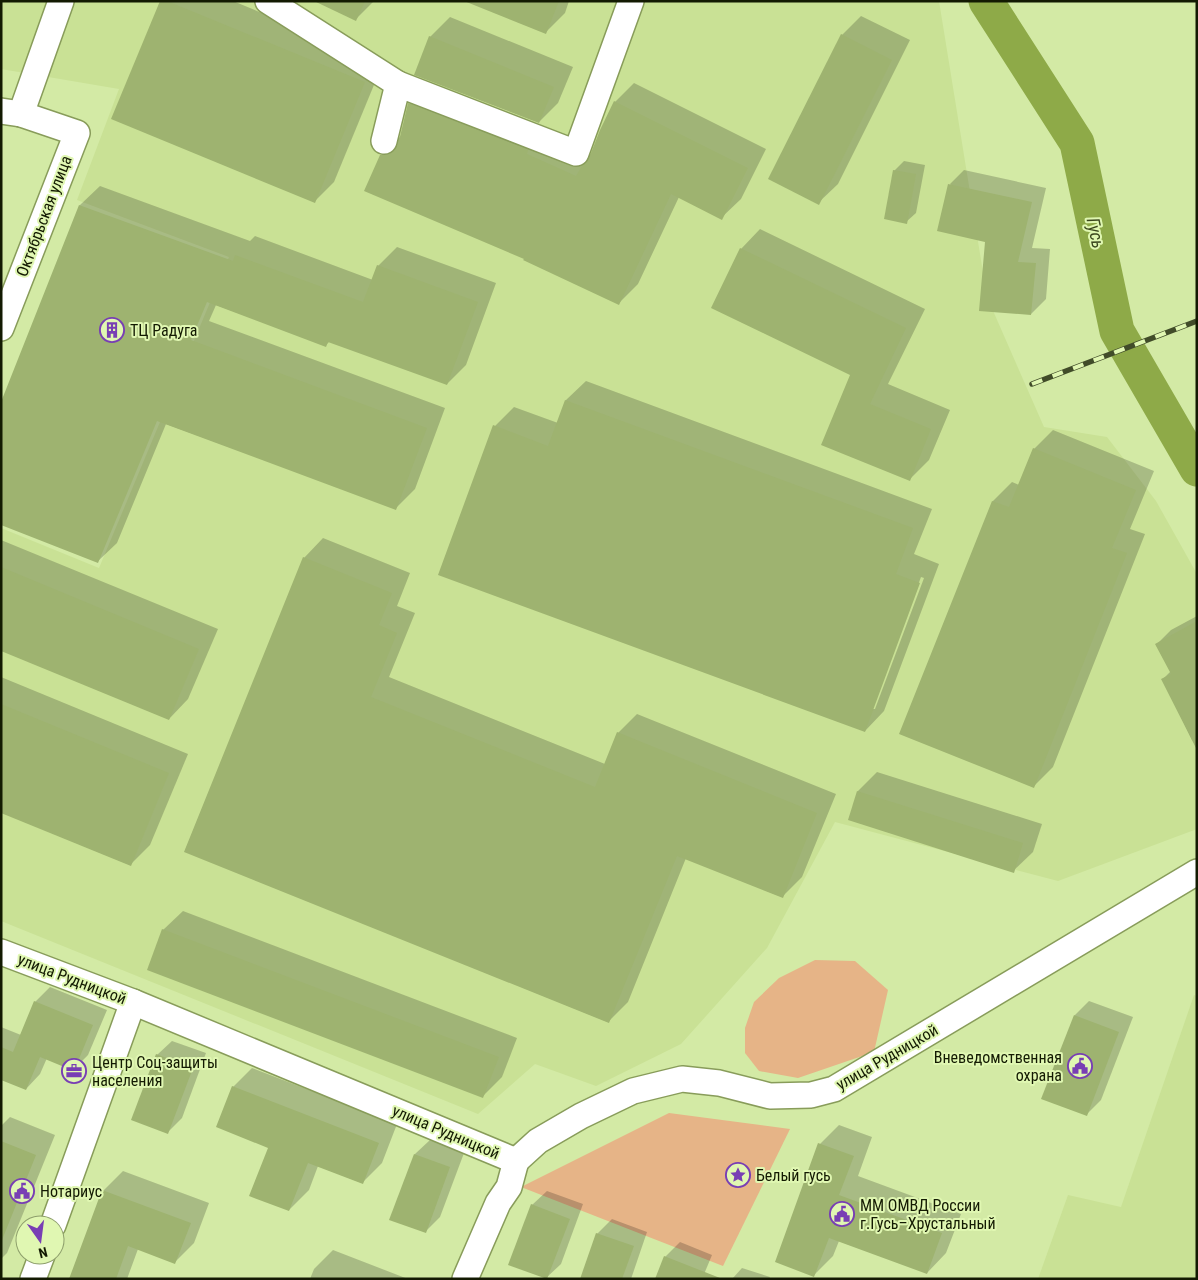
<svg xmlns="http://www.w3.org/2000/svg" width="1198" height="1280" font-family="'Roboto Condensed',sans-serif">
	<rect width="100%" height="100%" fill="#d3eaa5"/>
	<g fill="#c9e195">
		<path d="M1,1H939L987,297L1044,427L1107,437L1156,501L1197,574V829L1058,881L835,822L767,948L681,1044L596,1086L535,1064L478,1114L1,921V528L99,568L229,257L77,200L119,89L1,69Z"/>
		<path d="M1194,995L1197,996V1279H1038L1068,1195L1121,1207Z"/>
	</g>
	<g fill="#e6b487">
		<path d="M815,960L855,961L888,990L874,1052L798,1078L759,1071L745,1053V1028L754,1002L779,978Z"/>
		<path d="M669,1113L790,1129L723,1266L521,1187Z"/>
	</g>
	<g fill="#0003" fill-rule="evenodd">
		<path d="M161,1H233L383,63L334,182L315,201Z"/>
		<path d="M317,1H374L356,19Z"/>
		<path d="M492,1H569L565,13L545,33Z"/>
		<path d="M861,16L910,40L838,184L818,203L842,35Z"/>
		<path d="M450,17L573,67L558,103L539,122L430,37Z"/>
		<path d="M634,83L766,149L741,199L721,218L679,197L638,284L619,303L526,258L381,155L401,136L409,104L428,85L592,155L615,102Z"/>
		<path d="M904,161L925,165L916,213L906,222L894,171Z"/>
		<path d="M964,170L1046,188L1032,248L1050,249L1046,299L1031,314L950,184Z"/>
		<path d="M100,186L250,241L255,236L373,280L378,266L397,247L496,283L466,365L447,384L330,341L326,345L216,305L209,321L445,408L415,489L396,508L166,424L117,543L97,562L1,406L80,205Z"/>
		<path d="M760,229L925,309L888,384L950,410L929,460L909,480L851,374L741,249Z"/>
		<path d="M586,381L932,509L914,554L939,564L884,711L865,731L495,426L514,407L558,423L566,400ZM921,577L924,578L875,709H872Z"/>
		<path d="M1053,430L1154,471L1130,529L1145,534L1053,767L1034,786L901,734L993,501L1012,482L1019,485L1034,449Z"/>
		<path d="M323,538L410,573L397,606L415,613L389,677L605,764L618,733L637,714L836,794L802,877L782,897L686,858L628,1002L608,1022L185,851L304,558Z"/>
		<path d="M1,540L218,629L188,699L169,719L1,650Z"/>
		<path d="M1197,616V738L1192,740L1163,679L1171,671L1156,645L1171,630Z"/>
		<path d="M1,677L188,754L150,845L130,865L1,812Z"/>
		<path d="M877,772L1042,824L1033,852L1013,871L849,819L858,791Z"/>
		<path d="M183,911L517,1038L502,1077L483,1096L163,930Z"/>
		<path d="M50,987L107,1010L88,1055L74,1069L47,1058L40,1074L26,1089L1,1078V1027L21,1035L35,1002Z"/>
		<path d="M1089,1001L1133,1017L1101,1100L1086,1115L1075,1015Z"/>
		<path d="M172,1041L206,1053L182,1118L168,1132L157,1055Z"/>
		<path d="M252,1068L397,1124L382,1163L362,1183L318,1166L309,1190L289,1210L269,1147L233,1087Z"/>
		<path d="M10,1117L55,1135L7,1253L1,1259V1126Z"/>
		<path d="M839,1125L872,1137L858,1176L961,1214L946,1253L927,1273L839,1241L833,1256L814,1275L820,1144Z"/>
		<path d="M430,1140L464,1153L440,1217L425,1232L415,1154Z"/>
		<path d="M123,1171L209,1203L194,1243L175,1262L138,1249L127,1279H71L103,1191Z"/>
		<path d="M547,1191L583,1204L561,1264L546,1278L532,1205Z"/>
		<path d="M612,1219L647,1232L631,1279H582L597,1234Z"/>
		<path d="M680,1242L712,1255L702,1279L665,1257Z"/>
		<path d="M333,1250L408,1279H310L314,1269Z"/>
		<path d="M742,1268L770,1277L769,1279H732Z"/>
	</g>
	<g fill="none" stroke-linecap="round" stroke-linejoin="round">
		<path stroke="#8eaa48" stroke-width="35" d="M986,1L1077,143L1117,331L1197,469"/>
	</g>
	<g fill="#9eb370">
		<path d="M160,1H167L365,82L315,203L111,119Z"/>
		<path d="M314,1H365L356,21Z"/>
		<path d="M464,1H559L546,34Z"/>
		<path d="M841,34L892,60L819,205L768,179Z"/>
		<path d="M429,36L554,87L539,123L414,75Z"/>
		<path d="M614,101L748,168L722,220L671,194L619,305L523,260L524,259L364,191L380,155H388L398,145L408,103L528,150L527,154L576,176L582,166L589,158L600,130Z"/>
		<path d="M893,170L916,174L907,224L884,219Z"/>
		<path d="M948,184L1032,202L1018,262L1036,263L1031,315L979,311L985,242L937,231Z"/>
		<path d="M79,205L233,261L235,255L363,302L377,265L478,302L447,385L328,342L326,347L207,302L191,340L427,428L396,510L157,421L98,563L1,525V402Z"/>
		<path d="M740,248L906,328L870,404L931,429L910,481L821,445L850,375L711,308Z"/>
		<path d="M565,400L913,528L896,574L920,583L865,732L438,575L493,425L548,446Z"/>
		<path d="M1033,448L1136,490L1112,548L1127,553L1034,788L899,734L992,501L1009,507Z"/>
		<path d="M303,557L392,593L379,625L397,633L371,697L595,787L617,732L817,813L783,898L677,856L609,1023L184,852Z"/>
		<path d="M1,567L199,649L169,720L1,651Z"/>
		<path d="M1197,621V750L1161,679L1171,674L1155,644Z"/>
		<path d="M1,704L169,773L131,866L1,813Z"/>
		<path d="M857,791L1023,843L1014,873L848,820Z"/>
		<path d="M162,929L499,1057L483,1098L147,970Z"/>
		<path d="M34,1001L93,1025L74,1071L40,1057L26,1090L1,1080V1047L13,1052Z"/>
		<path d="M1074,1015L1119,1032L1087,1116L1041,1099Z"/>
		<path d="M156,1054L193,1068L168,1134L131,1120Z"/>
		<path d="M232,1086L379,1143L363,1184L308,1163L289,1211L249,1196L268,1148L216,1127Z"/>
		<path d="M1,1141L36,1155L2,1240H1Z"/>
		<path d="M818,1143L854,1156L839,1195L942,1233L927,1274L829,1238L814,1277L775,1262Z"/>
		<path d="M414,1154L450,1167L426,1233L389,1220Z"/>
		<path d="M102,1190L191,1223L175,1264L128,1246L116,1279H69Z"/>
		<path d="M531,1204L570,1219L547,1279L508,1265Z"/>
		<path d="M596,1233L634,1246L622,1279H580Z"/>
		<path d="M664,1256L720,1278V1279H655Z"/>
	</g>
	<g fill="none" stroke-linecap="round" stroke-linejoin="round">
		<defs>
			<g id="minor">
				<path d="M268,1L398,84"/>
				<path d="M1,111L21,114L77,133L1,328"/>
				<path d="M21,114L61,1"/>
				<path d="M384,141L398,84L576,153L631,1"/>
				<path d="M1,952L133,1002L516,1161"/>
				<path d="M516,1161L538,1141L581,1116L633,1091L682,1079L719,1083L770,1096L811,1095L834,1089L1197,872"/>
				<path d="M53,1225L133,1002"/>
				<path d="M33,1279L42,1255"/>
				<path d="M465,1279L498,1203L509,1187L516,1161"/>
			</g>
		</defs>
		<use href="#minor" stroke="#889c5a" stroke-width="28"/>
		<use href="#minor" stroke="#fff" stroke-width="25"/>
		<defs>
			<path id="rail" d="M1032,384L1197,321"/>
		</defs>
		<use href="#rail" stroke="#414c29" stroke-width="5.5"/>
		<use href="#rail" stroke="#e0f7b2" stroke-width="4" stroke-dasharray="11" stroke-linecap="butt"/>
	</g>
	<defs>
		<symbol id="building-ring" viewBox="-11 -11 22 22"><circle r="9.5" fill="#e0f7b2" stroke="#783eb4" stroke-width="1.5"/><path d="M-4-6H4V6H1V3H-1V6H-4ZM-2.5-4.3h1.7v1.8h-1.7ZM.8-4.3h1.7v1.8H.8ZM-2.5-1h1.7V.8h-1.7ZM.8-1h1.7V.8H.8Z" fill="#783eb4"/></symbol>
		<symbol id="civic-ring" viewBox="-11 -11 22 22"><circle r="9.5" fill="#e0f7b2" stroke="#783eb4" stroke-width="1.5"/><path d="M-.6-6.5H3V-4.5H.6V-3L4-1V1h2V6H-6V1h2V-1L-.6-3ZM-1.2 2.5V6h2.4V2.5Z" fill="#783eb4"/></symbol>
		<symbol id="office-ring" viewBox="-11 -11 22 22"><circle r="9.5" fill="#e0f7b2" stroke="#783eb4" stroke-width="1.5"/><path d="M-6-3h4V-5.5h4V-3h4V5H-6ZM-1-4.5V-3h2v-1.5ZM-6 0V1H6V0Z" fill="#783eb4"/></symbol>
		<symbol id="sight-ring" viewBox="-11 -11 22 22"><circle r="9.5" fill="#e0f7b2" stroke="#783eb4" stroke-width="1.5"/><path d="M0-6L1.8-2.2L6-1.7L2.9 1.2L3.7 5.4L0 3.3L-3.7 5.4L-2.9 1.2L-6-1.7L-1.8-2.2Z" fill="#783eb4"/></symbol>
	</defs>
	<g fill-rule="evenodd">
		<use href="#building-ring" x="98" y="316" width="28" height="28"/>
		<use href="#civic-ring" x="1066" y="1052" width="28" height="28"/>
		<use href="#office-ring" x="60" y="1057" width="28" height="28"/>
		<use href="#sight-ring" x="724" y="1161" width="28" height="28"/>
		<use href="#civic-ring" x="8" y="1177" width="28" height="28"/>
		<use href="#civic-ring" x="828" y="1200" width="28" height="28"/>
	</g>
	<g text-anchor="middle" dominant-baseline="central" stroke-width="4" stroke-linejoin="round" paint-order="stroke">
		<g font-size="16" fill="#131a02" stroke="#e0f7b2">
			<text transform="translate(44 216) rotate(-69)">Октябрьская улица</text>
			<text transform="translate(72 979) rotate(21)">улица Рудницкой</text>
			<text transform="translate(887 1057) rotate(-30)">улица Рудницкой</text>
			<text transform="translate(446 1132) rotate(23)">улица Рудницкой</text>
		</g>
		<g font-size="16" fill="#131a02" stroke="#e0f7b2" text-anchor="start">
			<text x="130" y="330">ТЦ Радуга</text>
			<text x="1062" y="1057" text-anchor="end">Вневедомственная<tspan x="1062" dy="18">охрана</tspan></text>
			<text x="92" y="1062">Центр Соц-защиты<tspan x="92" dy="18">населения</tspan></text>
			<text x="756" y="1175">Белый гусь</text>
			<text x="40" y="1191">Нотариус</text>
			<text x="860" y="1205">ММ ОМВД России<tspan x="860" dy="18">г.Гусь–Хрустальный</tspan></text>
		</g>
		<g font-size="18" font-style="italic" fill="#3a461d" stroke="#e0f7b2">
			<text transform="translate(1096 233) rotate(78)">Гусь</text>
		</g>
	</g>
	<rect width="1198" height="1280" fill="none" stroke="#131a02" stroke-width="5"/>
	<g transform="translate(40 1240) rotate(166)"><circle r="24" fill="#e0f7b2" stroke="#8e9f6c"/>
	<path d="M0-4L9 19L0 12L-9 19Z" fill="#783eb4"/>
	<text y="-8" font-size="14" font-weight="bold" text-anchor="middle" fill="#131a02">N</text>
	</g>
</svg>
